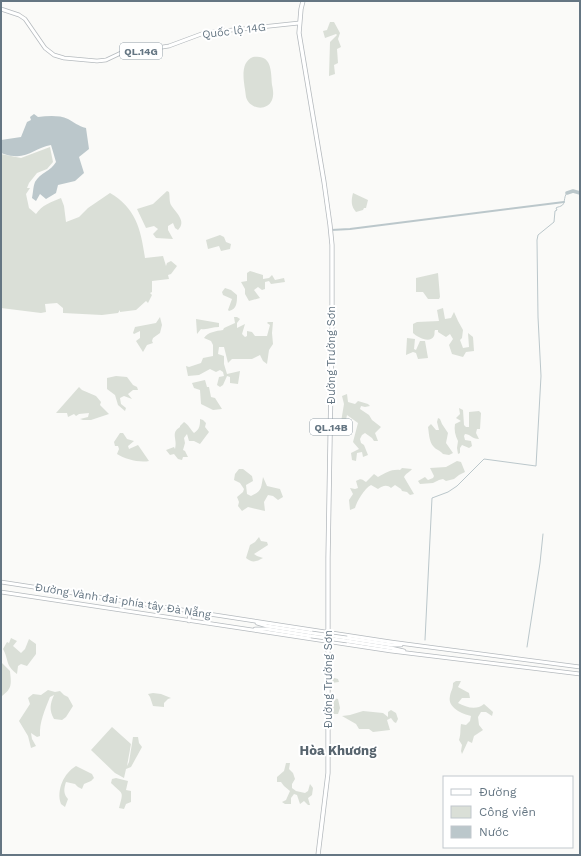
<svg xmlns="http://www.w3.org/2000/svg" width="581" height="856" font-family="'Work Sans',sans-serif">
	<rect width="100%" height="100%" fill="#fafaf8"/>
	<g fill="#dadfd7">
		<path d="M330,22H334L340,33L338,39L341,47L337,49L338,63L334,65L335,74L329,76L330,42L337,35L336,34L325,38L323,31L327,30Z"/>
		<path d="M253,57C272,54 271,71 272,85C273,89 274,95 272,100C267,112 249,109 246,97C245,85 238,63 253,57Z"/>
		<path d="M50,147L53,162L47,169L37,173L29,183L27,188H30L26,194L29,208L36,214C42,205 51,202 61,198L64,206L66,222L79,217L88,208L110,193C136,208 141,230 145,258L163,256L166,266L167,263L171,261L177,266L171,274L168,275L169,279L152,281V292L150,293L152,295L148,303L146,301L136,310L120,312V310L118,313L102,315L63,313V308L57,303L45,304L46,312L41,313L1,308V154L21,158Z"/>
		<path d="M167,191L169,192C170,196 169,201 171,205C176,213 187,221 178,230L175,228L173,223L168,226V230L173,239L156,238L153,234L158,229L154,226L146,228L137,209L153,204Z"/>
		<path d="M353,193L368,200L366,208H364L363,210L356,212C351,206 351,201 353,193Z"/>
		<path d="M220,235L224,237L226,242L231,244L230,249L221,251L219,246L208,249L206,240Z"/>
		<path d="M250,271L263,275V279L269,278L272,275L275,280L284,278L285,282L271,284L269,281L265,282V289L262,290L258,287L254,290L260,298L249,301L245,294V289L241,282L247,281V273Z"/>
		<path d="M438,273L440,297L439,299H428L423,292H416V278Z"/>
		<path d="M225,288L231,290L237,295C237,302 237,309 229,311L228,310L232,299L223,295L222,292Z"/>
		<path d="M443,308L445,319L451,318L454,312L458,321L463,330L462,338L460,340L463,348L469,347L468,333L473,337L474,351L466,352L463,357L452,354L449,345L453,339L450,334L446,337L438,332V330H435C434,332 435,334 434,336C430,344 417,337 413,333V324L417,322L439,321L437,310Z"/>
		<path d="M160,317L162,325L160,333L153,338L152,341L153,343L147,345L143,352L136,341L140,338V331L134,334L133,333L135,327L156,323Z"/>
		<path d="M234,317H237L240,319L237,323V328L245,324L242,334L245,337L247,336V331L252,332L255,336H267L270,325L267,323L268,322H273L272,333L273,344L269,350L267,364L263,361L260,355L252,359H232L228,363L224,347H219L218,354L224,356V364L227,374L240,371L238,384L230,383V377L227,376L223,385L220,387L217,385L219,377L224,376L223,372L220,370L216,372L210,369L199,375L188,376L186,366L189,367L201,363L203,358L213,356V345L211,341L204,338C208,332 216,331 223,330L224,328L235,323Z"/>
		<path d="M196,319L219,323V327C212,327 208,330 201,329L197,334Z"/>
		<path d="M407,338L415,339L414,349L416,350L420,341H425L428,358L418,359L416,353L413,352L406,355Z"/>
		<path d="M116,376L127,377L133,385L137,387L138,390H133L128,394L132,399L124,396L120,398L121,404L126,408L125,411L118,405L115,395L107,389V378Z"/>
		<path d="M205,380L207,387H209L211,397L215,398L222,409L213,410L201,404L200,390L194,388L192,383Z"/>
		<path d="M79,387L82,390L96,396L101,402L100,405L109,414L91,420H83L80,419L88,417L89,413L79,414L76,416L74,414L68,417L67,413H56Z"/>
		<path d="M347,394L348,402L355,404L358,401L368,404L370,406L365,407L361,406L360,409L369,415L372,420L381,427L375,433L378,441H374L372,438L365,433L362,435L360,439L361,443L364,445L368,455L363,457L362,452L357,453L356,461L352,460L351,453L359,449L353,442L358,423L347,415L346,420L347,424L341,422L344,404L342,396Z"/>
		<path d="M459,408L463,410L464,425L466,427H469V412L479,411L481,413L480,429H477L476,433L479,439C472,439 470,434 465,434L464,436L465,440L471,441L472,446L469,448L462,445L460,448V453L458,454L457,448L458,441C455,435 454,430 455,424L461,421L456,418L460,414Z"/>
		<path d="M438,418L440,419L442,424L448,433L446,443L453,453L449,455L443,454C440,450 436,450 433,446C429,441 429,433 428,427L431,424L436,430H439L437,422Z"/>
		<path d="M200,419L203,420L206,423L205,427L209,432L200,444L194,441H189L187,434L184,438L185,443L183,450L185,451L188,457H183L182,460L178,459L174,454L170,455L166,450L174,447L175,449C178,439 170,433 180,427V426L184,422C189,425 190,429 194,433C200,429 200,425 200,419Z"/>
		<path d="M120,433H123L127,439L134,441L128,446L129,449L138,445L149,461C139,463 125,459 117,454L119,449L118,446H115L114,442Z"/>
		<path d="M457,461L461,462L465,472L459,475L454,479L446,481L443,479L439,480L433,483L420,484L418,481L425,477L428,480L433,478L434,476L430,468L446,467Z"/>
		<path d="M402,468L412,469C410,472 406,473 404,477L414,494L410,495L407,492L402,491L401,489L395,485L391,488C387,484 382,486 378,489L371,485C364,489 357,501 355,508L350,510L349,500L353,494L350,488L355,489L358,488L356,481C361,478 362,479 366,482L374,474L378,477C386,473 391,469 400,470Z"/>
		<path d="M239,469H243L252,476L253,481L246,485L247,494L251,496C262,491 261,488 263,477L267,486L280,489L283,497L278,500L273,496L268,495L264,502L265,511L248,507L242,511L238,506L239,502L237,497L243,492L244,489L240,483L234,480L235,474Z"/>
		<path d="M259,537L261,541L267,542L268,545L254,554L257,556L263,558C256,562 252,563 246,558L250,545L255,542Z"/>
		<path d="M11,638L17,641L13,646L21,653L25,649L29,639L36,644V654L27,666L21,664L18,666L17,674C5,665 9,660 3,649L7,642L9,643Z"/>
		<path d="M329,657H330L331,677L338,679L339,682L331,683L330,694L333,698L338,699L340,708L338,714H332L329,705Z"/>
		<path d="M1,662L10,671C11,683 13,688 2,696L1,695Z"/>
		<path d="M456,681H461L458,687L469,693L470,698H462L458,703C466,707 476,711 484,704L493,712L492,716L486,712H481L478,717L479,725L483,730L474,736L472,743L468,741L462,754L461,751L462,745L459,740C461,734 460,730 461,724L466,725L470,721L471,716C463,714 447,708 450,696C451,690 453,690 453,683Z"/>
		<path d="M48,690L55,692L60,691L64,695L68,697L73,706L66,717L62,720L54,719C49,710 50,704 54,695L50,697C45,710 39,722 40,736L37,737L31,733L32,739L36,746L31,748L28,736L19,721L30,704L28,698L33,694L41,695Z"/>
		<path d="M153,693L161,694L171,698L168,699L164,703V707L153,706L150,697L148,694Z"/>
		<path d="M391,710L396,713L398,719L396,723L394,722L391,718L387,720L390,730L373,732L369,729H359L356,724L342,716L350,715L363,711L383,713L388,717V712Z"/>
		<path d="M112,727L131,744L127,766L129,762L133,737H138L139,743L142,747L131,767L126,769L124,778L115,773L91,750Z"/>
		<path d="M286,763H290L289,769L293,773L295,779L292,784V788L296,791L305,793L308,791L310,784L313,788L312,795L308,798L310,805H308L304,801L300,804L297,795L294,794L291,798V804H285L282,802L286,800L290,791L284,786L281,782H277V777L284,771Z"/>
		<path d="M76,766L92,774L94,778L91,781L84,784L82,789L78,787L75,784L66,782C64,788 63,794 68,799L65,807L61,804C56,790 64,773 76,766Z"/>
		<path d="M116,778L128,781L126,790L131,791V802L126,804L124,809L119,808C124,790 123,795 111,783L112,779Z"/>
	</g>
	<path fill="#bbc7cb" d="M34,114L38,117C48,116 59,115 68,119C74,122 78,126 86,128L89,149L79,157L84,173L75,181L58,185L56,193L46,199L40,194L36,201L32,198C33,194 33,187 35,182C40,173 51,171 56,162L51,145C38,147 27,158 14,156C9,156 5,154 1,153V140L21,137L27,122L31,120L30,117Z"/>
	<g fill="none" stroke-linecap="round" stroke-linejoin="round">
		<g stroke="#bbc7cb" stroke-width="1">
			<path d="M425,640L432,498L448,492L457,486L484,459L536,466L541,376L538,317L537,240L538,235L554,222L555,211L557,210L556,208C557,207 559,207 561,206C566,204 563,197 567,193"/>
			<path d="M527,647L540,563L543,534"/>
		</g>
		<path stroke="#bbc7cb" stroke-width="2" d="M331,230L350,229L564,202"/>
		<path stroke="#bbc7cb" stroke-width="3.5" d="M567,193L573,191L580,193"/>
		<defs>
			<g id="major">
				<path d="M1,9L19,15L25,19L45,48L54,55L64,58L97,61L106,60L123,52L137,51L169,46L204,33L299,23"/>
				<path d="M1,582L391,642L580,667"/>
				<path d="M1,592L391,651L580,674"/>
				<path d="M189,621L190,611"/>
				<path d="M257,623L267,626L312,633"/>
				<path d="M255,629H267L311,636"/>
				<path d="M347,638L392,645H401"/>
				<path d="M347,641L391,648L404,651"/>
			</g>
			<path id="highway" d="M303,1L301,9L299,33L324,182L330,225L332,245V325L328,558V773L318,855"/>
		</defs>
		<use href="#major" stroke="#b5babe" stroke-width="4.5"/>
		<use href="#highway" stroke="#b4b9bd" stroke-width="5"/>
		<use href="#major" stroke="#fff" stroke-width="3"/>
		<use href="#highway" stroke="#fff" stroke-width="3.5"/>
		<defs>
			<g id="major-bridge">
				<path d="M312,633L347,638"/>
				<path d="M311,636L347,641"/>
			</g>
		</defs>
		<use href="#major-bridge" stroke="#b5babe" stroke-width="4.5" stroke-linecap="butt"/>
		<use href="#major-bridge" stroke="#fff" stroke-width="3"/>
	</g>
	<g text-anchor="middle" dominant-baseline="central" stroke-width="4" stroke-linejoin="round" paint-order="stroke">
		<g fill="#fff" stroke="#939fa8" stroke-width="1">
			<rect x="120" y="43" width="42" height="16" rx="3"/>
			<rect x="310" y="419" width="42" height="16" rx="3"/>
		</g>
		<g font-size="10" font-weight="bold" fill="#657683">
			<text x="141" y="51">QL.14G</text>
			<text x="331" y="427">QL.14B</text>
		</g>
		<g font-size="11" fill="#657683" stroke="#fff">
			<text transform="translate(234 31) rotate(-7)">Quốc lộ 14G</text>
			<text transform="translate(331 355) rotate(-90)">Đường Trường Sơn</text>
			<text transform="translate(123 601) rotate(9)">Đường Vành đai phía tây Đà Nẵng</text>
			<text transform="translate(328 679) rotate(-90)">Đường Trường Sơn</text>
		</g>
		<g font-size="13" font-weight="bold" fill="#57646e" stroke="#fff">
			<text x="338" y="750">Hòa Khương</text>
		</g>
	</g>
	<rect width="581" height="856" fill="none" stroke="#657683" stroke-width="4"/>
	<rect x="443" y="776" width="130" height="72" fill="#ffffff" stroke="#c1c8cd"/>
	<rect x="451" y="789" width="20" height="6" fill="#ffffff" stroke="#c1c8cd"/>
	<text x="479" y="796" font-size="12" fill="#657683">Đường</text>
	<rect x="451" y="806" width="20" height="12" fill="#dadfd7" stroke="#c1c8cd"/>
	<text x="479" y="816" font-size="12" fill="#657683">Công viên</text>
	<rect x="451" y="826" width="20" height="12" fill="#bbc7cb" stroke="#c1c8cd"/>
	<text x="479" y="836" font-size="12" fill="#657683">Nước</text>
</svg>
